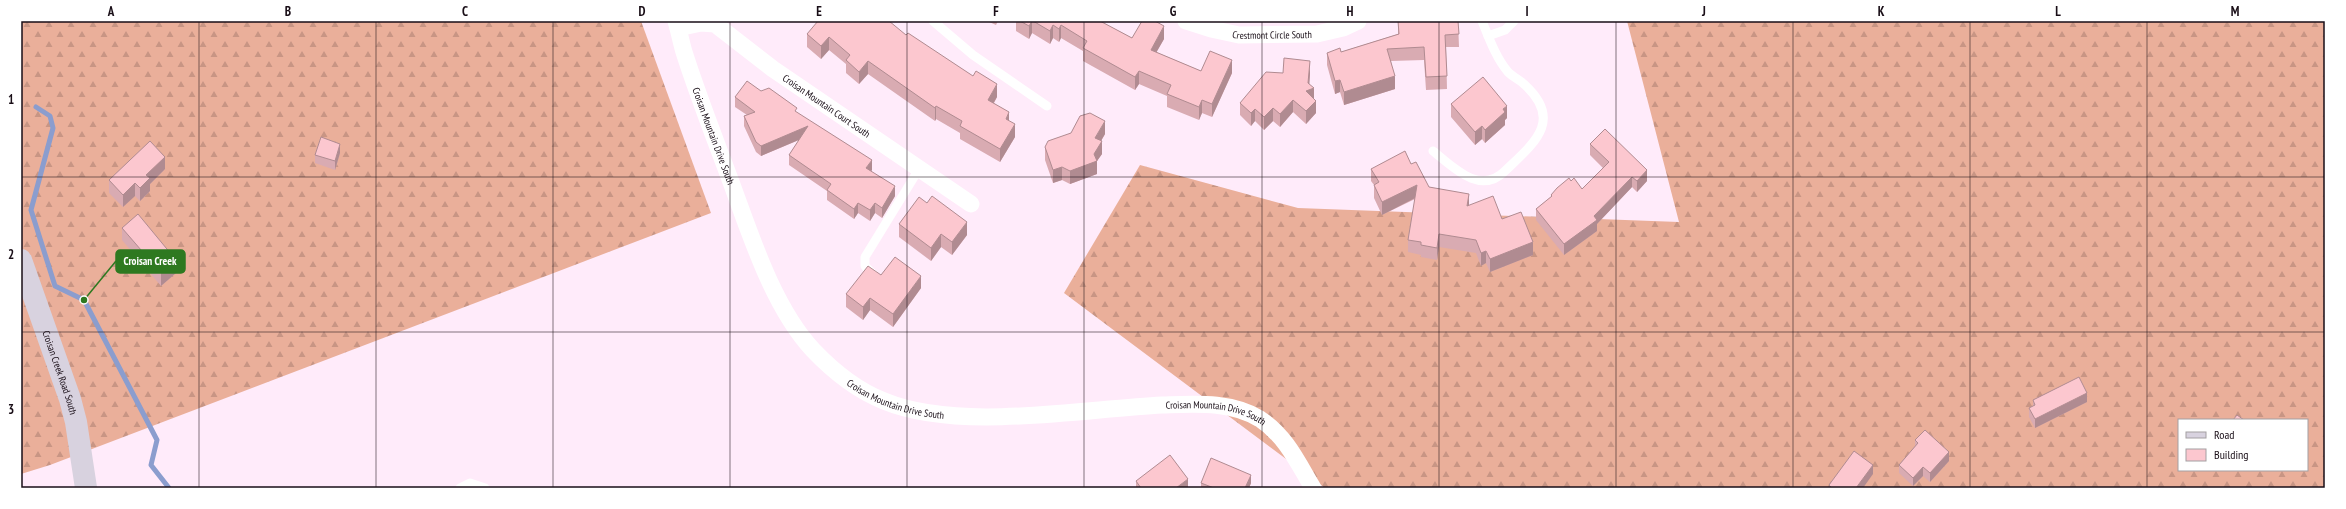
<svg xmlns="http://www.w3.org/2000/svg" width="2346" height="509" font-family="'PT Sans Narrow',sans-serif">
	<defs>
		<pattern id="forest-firs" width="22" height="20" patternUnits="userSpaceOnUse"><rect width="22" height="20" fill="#eaaf9a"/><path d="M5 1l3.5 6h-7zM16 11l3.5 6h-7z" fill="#c89584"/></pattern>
	</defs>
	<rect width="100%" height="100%" fill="#ffebfa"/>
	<g fill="url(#forest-firs)" fill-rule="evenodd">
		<path d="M21,21H641L711,213L50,465L21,474Z"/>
		<path d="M1627,21H2325V488H1325L1064,293L1140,165L1298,208L1679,222ZM2179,420H2307V470H2179Z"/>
	</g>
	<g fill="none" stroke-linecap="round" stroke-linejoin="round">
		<path stroke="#8b9dce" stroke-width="5" d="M36,107L50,116L53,128L31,210L55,286L84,300L157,440L151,465L169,488"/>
		<g stroke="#fff" stroke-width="9">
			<path d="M933,21L973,55L1047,106"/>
			<path d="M1488,36L1505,30L1514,21"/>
			<path d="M1433,151C1453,167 1480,196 1505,171C1533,144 1564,121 1525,85C1520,80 1513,77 1508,72C1496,58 1489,38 1482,21"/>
			<path d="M875,276L865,266V257L919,169"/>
			<path d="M460,488L470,483L485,488"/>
		</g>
		<g stroke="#fff" stroke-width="17">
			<path id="s1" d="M676,21C679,31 681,42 684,52C698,96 715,139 731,182C751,236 773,307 813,350C833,371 856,390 884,401C959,432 1081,409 1162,405C1195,404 1231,401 1260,419C1286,436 1298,463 1313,488"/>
			<path id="s2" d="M1186,21L1211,29L1239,35L1317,34L1343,28L1358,21"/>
			<path id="s3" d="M678,28L701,23L715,24L773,69L971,204"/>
		</g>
		<path stroke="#d8d2df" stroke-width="22" id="s4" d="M21,260L70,399L76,422L86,488"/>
	</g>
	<g fill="#d9abb2">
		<path d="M987,21H998L996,25Z"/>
		<path d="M1016,21H1100L1132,38L1164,39L1156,52L1201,71L1232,73L1212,117L1202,113L1199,120L1167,107V96L1139,84L1135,90L1083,61V51L1061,38L1059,42L1053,38L1050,44L1032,33L1029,39L1016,31Z"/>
		<path d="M1398,21H1458L1459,47H1446L1447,89L1426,90L1424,60L1391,61L1395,89L1344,105L1340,92L1335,94L1327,65V53L1341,52L1398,34Z"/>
		<path d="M807,34L906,35L997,97L994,103L1009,121L1015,137L1000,162L960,139V133L936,119L935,121L868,74L859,84L846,73V64L829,50L821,59L807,47Z"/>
		<path d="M1283,73H1310L1309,84L1314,99L1316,113L1306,124L1293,112L1280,127L1273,121L1264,130L1255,121L1251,126L1240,115V103Z"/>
		<path d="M761,91L797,113L872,170L871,171L895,196L882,218L875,213L870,221L858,213L854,219L827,200V191L789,165V155L799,140L761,156L756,152L744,126V116L747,115L735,107V97Z"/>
		<path d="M1451,104L1507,118L1505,120V125L1485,143L1482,139L1475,145L1451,117Z"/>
		<path d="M1105,134L1101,141L1102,154L1097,161V174L1070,184L1062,180L1053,183L1045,160V147Z"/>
		<path d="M1590,144L1647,181L1637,192L1632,187L1597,224V231L1564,255L1536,220V209L1551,197V195L1582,189L1603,168L1590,155Z"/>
		<path d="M340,153L335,170L315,163V155Z"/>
		<path d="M1411,164L1429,187L1469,205L1502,219L1533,255L1490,272L1486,263L1481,266L1476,253L1439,247L1437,260L1421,257V255L1408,252V240L1415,199L1382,215L1374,198V185L1371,181V169Z"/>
		<path d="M165,169L150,184V191L140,201L135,196L123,207L109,193V180Z"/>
		<path d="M899,224L967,235L952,255L941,247L931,261L899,237Z"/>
		<path d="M122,228L176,273L161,286L122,240Z"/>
		<path d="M881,275L921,288L893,327L870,310L863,320L846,307V294Z"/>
		<path d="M2033,400L2087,402L2035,428L2029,417V408L2033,406Z"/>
		<path d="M1915,440L1949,461L1930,482L1923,476L1913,486L1899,473V465L1915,446Z"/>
		<path d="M1136,481L1188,488H1136Z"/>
		<path d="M1201,483H1251L1249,488H1201Z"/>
	</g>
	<g fill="#b08b91">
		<path d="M1032,21V33L1029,39V26Z"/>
		<path d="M1053,25V38L1050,44V31Z"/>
		<path d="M1061,25V38L1059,42V29Z"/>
		<path d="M1164,26V39L1151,62V50Z"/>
		<path d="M829,37V50L821,59V46Z"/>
		<path d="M1232,60V73L1212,117V104Z"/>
		<path d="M868,61V74L859,84V72Z"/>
		<path d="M1310,61V73L1309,90L1314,88V101L1306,91L1308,83Z"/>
		<path d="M1139,71V84L1135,90V77Z"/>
		<path d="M1395,76V89L1344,105V92Z"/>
		<path d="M1340,80V92L1335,94V81Z"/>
		<path d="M997,84V97L988,112V100Z"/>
		<path d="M1202,100V113L1199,120V107Z"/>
		<path d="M1293,100V112L1280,127V114Z"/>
		<path d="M1316,101V113L1306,124V111Z"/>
		<path d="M936,106V119L935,121V108Z"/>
		<path d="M1507,106V118L1505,120V125L1485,143V130L1503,109Z"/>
		<path d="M1273,108V121L1264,130V117Z"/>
		<path d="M1255,109V121L1251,126V113Z"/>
		<path d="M1009,112V125L1006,119Z"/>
		<path d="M1105,121V134L1095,151V138Z"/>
		<path d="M1015,124V137L1000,162V149Z"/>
		<path d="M808,126V136L761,156V146Z"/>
		<path d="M1482,126V139L1475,145V132Z"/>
		<path d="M1102,141V154L1097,161V174L1070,184V171L1094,154Z"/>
		<path d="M340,144V153L335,170V161Z"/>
		<path d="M165,157V169L150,184V191L140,201V188L146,175Z"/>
		<path d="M872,160V170L866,178V168Z"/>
		<path d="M1062,167V180L1053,183V170Z"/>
		<path d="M1647,170V181L1637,192V181Z"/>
		<path d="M1632,177V187L1597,224V231L1564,255V244L1594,216Z"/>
		<path d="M135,183V196L123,207V195Z"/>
		<path d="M1417,185V197L1382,215V202Z"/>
		<path d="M895,186V196L882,218V208Z"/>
		<path d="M1469,194V207L1467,206Z"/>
		<path d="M858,203V213L854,219V209Z"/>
		<path d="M875,203V213L870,221V210Z"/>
		<path d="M967,222V235L952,255V242Z"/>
		<path d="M941,234V247L931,261V248Z"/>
		<path d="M1439,234V247L1437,260V248Z"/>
		<path d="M1533,242V255L1490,272V259Z"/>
		<path d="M1486,251V263L1481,266V253Z"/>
		<path d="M176,260V273L161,286V273Z"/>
		<path d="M921,276V288L893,327V314Z"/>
		<path d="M870,298V310L863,320V307Z"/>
		<path d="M2087,393V402L2035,428V419Z"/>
		<path d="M1949,452V461L1930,482V473Z"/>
		<path d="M1873,465V474L1863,488H1856Z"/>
		<path d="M1923,467V476L1913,486V478Z"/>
		<path d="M1251,475V483L1249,488H1245Z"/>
		<path d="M1188,479V488H1176Z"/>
	</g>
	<g fill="#fcc7cf" stroke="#b08b91">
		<path d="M818,21H889L906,35L908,33L973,76L976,71L997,84L988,100L1009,112L1006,119L1015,124L1000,149L960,126L962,121L936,106L935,108L868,61L859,72L846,60L850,55L829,37L821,46L807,34Z"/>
		<path d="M1020,21H1032L1029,26Z"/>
		<path d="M1033,21H1100L1132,38L1142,21H1155L1164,26L1151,50L1201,71L1210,51L1232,60L1212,104L1202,100L1199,107L1167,94L1171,85L1139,71L1135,77L1083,48L1087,41L1061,25L1059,29L1053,25L1050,31Z"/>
		<path d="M1398,21H1458L1459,34L1445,35L1447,76L1426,77L1424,47L1387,49L1395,76L1344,92L1340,80L1335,81L1327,53L1340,48L1341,52L1399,34Z"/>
		<path d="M1284,58L1310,61L1308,83L1314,88L1306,91L1316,101L1306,111L1293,100L1280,114L1273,108L1264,117L1255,109L1251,113L1240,103L1266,72L1283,73Z"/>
		<path d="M1483,77L1507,106L1503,109L1505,112L1485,130L1482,126L1475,132L1451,104Z"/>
		<path d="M747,81L761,91L769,88L797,108L795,111L872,160L866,168L895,186L882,208L875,203L870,210L858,203L854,209L827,190L831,184L789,155L808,126L761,146L756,142L744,116L755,112L735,97Z"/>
		<path d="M1090,113L1105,121L1095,138L1102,141L1094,154L1097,161L1070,171L1062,167L1053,170L1045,147L1048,141L1071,133L1080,116Z"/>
		<path d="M1605,129L1647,170L1637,181L1632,177L1594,216L1597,220L1564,244L1536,209L1552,196L1551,195L1557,188L1569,178L1571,181L1574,178L1582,189L1609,162L1590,144Z"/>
		<path d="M321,137L340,144L335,161L315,155Z"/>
		<path d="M150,141L165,157L146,175L150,178L140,188L135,183L123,195L109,180Z"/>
		<path d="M1405,151L1411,164L1416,162L1429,187L1469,194L1467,206L1493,196L1502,219L1521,212L1533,242L1490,259L1486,251L1481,253L1476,240L1439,234L1437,248L1421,245V242L1408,240L1417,185L1382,202L1374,185L1379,182L1371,169Z"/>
		<path d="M932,196L967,222L952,242L941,234L931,248L899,224L919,197L927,203Z"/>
		<path d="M138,214L176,260L161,273L122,228Z"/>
		<path d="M895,257L921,276L893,314L870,298L863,307L846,294L868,266L881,275Z"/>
		<path d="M2079,377L2087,393L2035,419L2029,408L2035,405L2033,400Z"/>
		<path d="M2237,415L2244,420H2233Z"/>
		<path d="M1925,430L1949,452L1930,473L1923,467L1913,478L1899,465L1918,443L1915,440Z"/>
		<path d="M1854,451L1873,465L1856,488H1832L1829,485Z"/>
		<path d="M1170,455L1188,479L1176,488H1141L1136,481Z"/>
		<path d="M1211,458L1251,475L1245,488H1214L1201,483Z"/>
	</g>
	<path fill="none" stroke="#190e17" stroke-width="1" stroke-opacity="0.55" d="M199,21V488M376,21V488M553,21V488M730,21V488M907,21V488M1084,21V488M1262,21V488M1439,21V488M1616,21V488M1793,21V488M1970,21V488M2147,21V488M21,177H2325M21,332H2325"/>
	<g text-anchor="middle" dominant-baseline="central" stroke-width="4" stroke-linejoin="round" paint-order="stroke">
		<g font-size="10" fill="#190e17" stroke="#fff">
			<text stroke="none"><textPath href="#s2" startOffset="88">Crestmont Circle South</textPath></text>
			<text stroke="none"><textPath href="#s3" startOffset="176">Croisan Mountain Court South</textPath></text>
			<text stroke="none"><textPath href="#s1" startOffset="121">Croisan Mountain Drive South</textPath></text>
			<text stroke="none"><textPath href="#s4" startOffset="119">Croisan Creek Road South</textPath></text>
			<text stroke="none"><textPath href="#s1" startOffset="457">Croisan Mountain Drive South</textPath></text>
			<text stroke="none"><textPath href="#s1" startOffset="782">Croisan Mountain Drive South</textPath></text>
		</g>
	</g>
	<path fill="none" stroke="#2e7920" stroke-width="1.5" d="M84 300L116 261"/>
	<circle fill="#2e7920" stroke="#fff" stroke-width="1.5" cx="84" cy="300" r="4"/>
	<rect fill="#2e7920" stroke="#2e7920" stroke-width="1.5" x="116" y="250" width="69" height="23" rx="4"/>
	<g font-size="11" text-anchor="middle" font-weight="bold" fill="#fff">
		<text x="150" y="265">Croisan Creek</text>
	</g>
	<rect width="2346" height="509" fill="none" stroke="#ffffff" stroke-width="44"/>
	<rect x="2178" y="419" width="130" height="52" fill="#ffffff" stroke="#a39fa2"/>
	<rect x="2186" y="432" width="20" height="6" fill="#d8d2df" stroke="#a39fa2"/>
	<text x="2214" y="439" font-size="12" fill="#190e17">Road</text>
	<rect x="2186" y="449" width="20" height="12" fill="#fcc7cf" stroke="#a39fa2"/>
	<text x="2214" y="459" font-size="12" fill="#190e17">Building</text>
	<rect x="22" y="22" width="2302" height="465" fill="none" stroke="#190e17" stroke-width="1.5"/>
	<g font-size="13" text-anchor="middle" font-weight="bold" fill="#190e17">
		<text x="111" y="16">A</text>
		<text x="288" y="16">B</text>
		<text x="465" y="16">C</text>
		<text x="642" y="16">D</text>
		<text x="819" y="16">E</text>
		<text x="996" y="16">F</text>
		<text x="1173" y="16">G</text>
		<text x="1350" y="16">H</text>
		<text x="1527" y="16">I</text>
		<text x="1704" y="16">J</text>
		<text x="1881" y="16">K</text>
		<text x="2058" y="16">L</text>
		<text x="2235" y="16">M</text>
		<text x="11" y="104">1</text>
		<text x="11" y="259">2</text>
		<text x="11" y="414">3</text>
	</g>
</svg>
